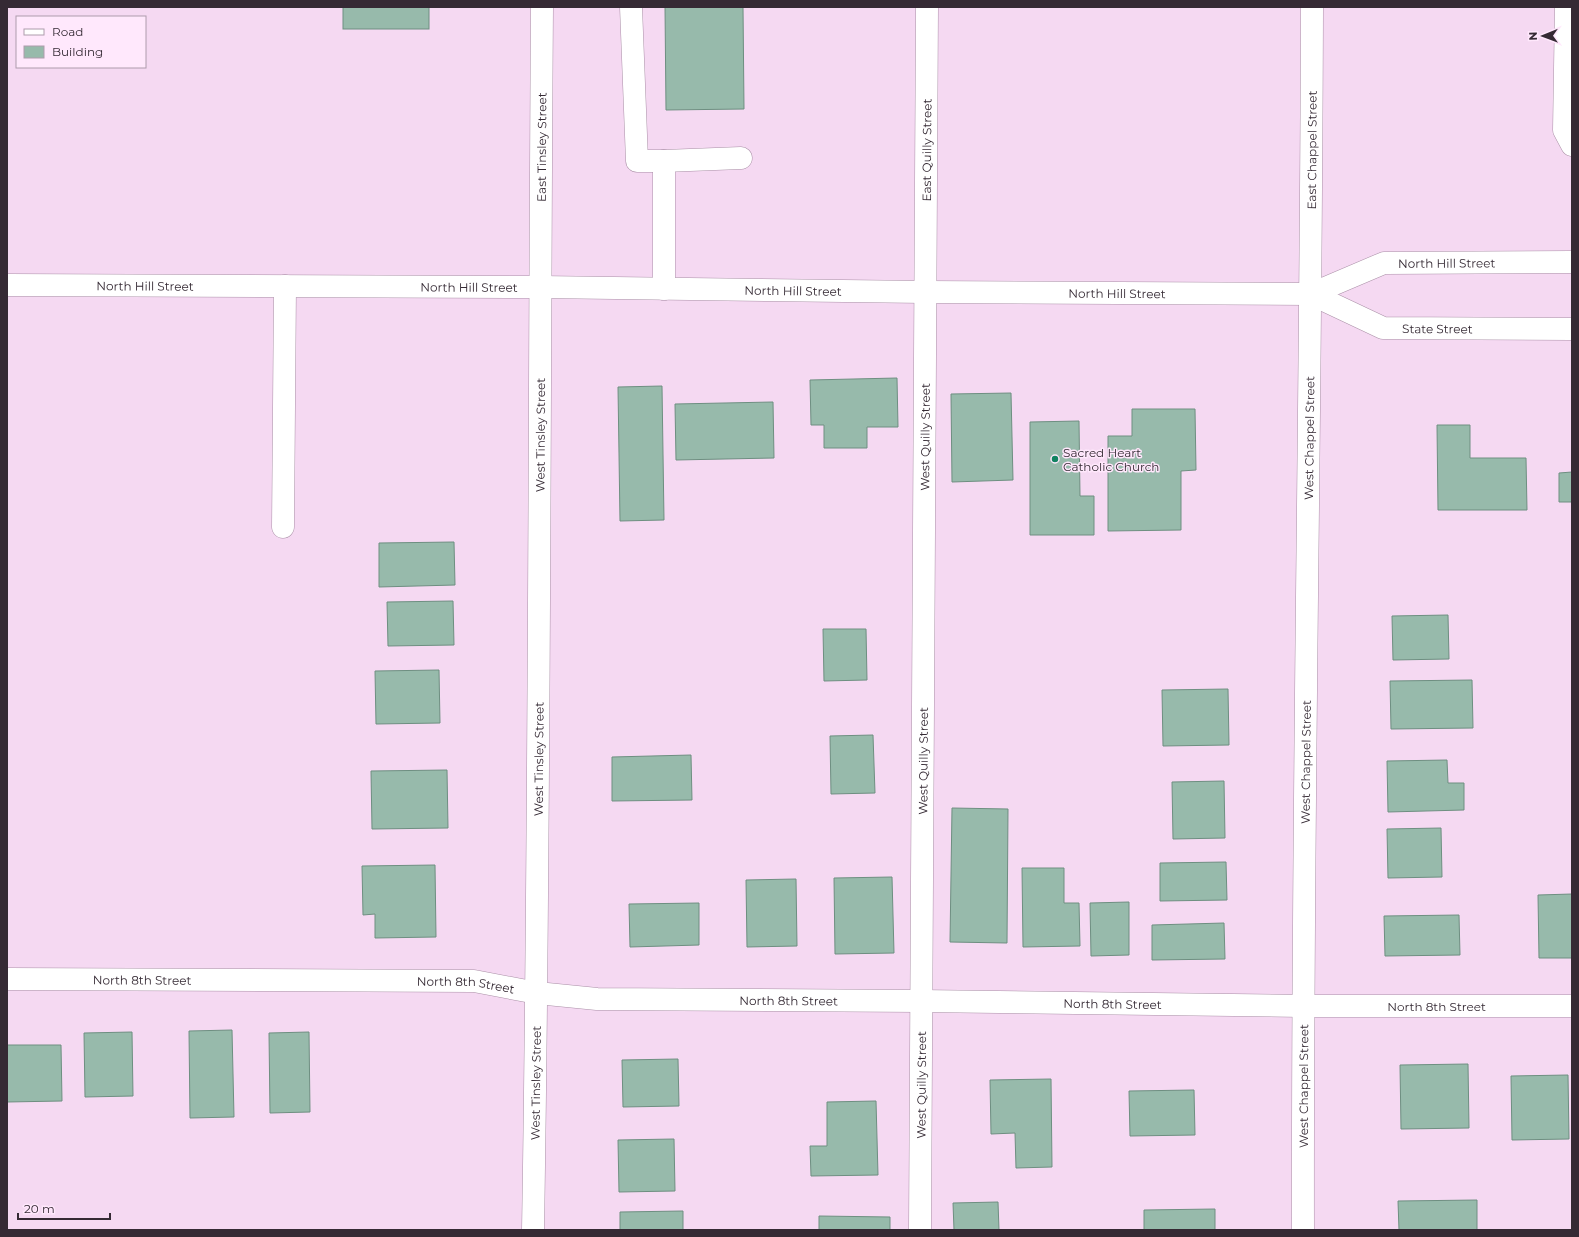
<svg xmlns="http://www.w3.org/2000/svg" width="1579" height="1237" font-family="Montserrat,sans-serif">
	<rect width="100%" height="100%" fill="#f5d9f2"/>
	<g fill="#97baab" stroke="#6e8f81">
		<rect x="343" y="7" width="86" height="22"/>
		<path d="M665,7H743L744,109L666,110Z"/>
		<path d="M897,378L898,427H867V448H824V425H811L810,380Z"/>
		<path d="M662,386L664,520L620,521L618,387Z"/>
		<path d="M1011,393L1013,480L952,482L951,394Z"/>
		<path d="M773,402L774,458L676,460L675,404Z"/>
		<path d="M1132,409H1195L1196,470L1181,471V530L1108,531V436H1132Z"/>
		<path d="M1079,421L1080,496H1094V535H1030V422Z"/>
		<path d="M1437,425H1470V458H1526L1527,510H1438Z"/>
		<path d="M1572,472V502H1559V473Z"/>
		<path d="M454,542L455,585L379,587V543Z"/>
		<path d="M453,601L454,645L388,646L387,602Z"/>
		<path d="M1448,615L1449,659L1393,660L1392,616Z"/>
		<path d="M823,629H866L867,680L824,681Z"/>
		<path d="M439,670L440,723L376,724L375,671Z"/>
		<path d="M1472,680L1473,728L1391,729L1390,681Z"/>
		<path d="M1228,689L1229,745L1163,746L1162,690Z"/>
		<path d="M873,735L875,793L831,794L830,736Z"/>
		<path d="M691,755L692,800L612,801V757Z"/>
		<path d="M1447,760L1448,783H1464V810L1388,812L1387,761Z"/>
		<path d="M447,770L448,828L372,829L371,771Z"/>
		<path d="M1224,781L1225,838L1173,839L1172,782Z"/>
		<path d="M952,808L1008,809L1007,943L950,942Z"/>
		<path d="M1441,828L1442,877L1388,878L1387,829Z"/>
		<path d="M1226,862L1227,900L1160,901V863Z"/>
		<path d="M435,865L436,937L375,938V914L363,915L362,866Z"/>
		<path d="M1022,868H1064V903H1079L1080,946L1023,947Z"/>
		<path d="M892,877L894,953L835,954L834,878Z"/>
		<path d="M796,879L797,946L747,947L746,880Z"/>
		<path d="M1572,894V958H1539L1538,895Z"/>
		<path d="M1129,902V955L1091,956L1090,903Z"/>
		<path d="M699,903V945L630,947L629,904Z"/>
		<path d="M1459,915L1460,955L1385,956L1384,916Z"/>
		<path d="M1224,923L1225,959L1152,960V925Z"/>
		<path d="M232,1030L234,1117L190,1118L189,1031Z"/>
		<path d="M132,1032L133,1096L85,1097L84,1033Z"/>
		<path d="M309,1032L310,1112L270,1113L269,1033Z"/>
		<path d="M7,1045H61L62,1101L7,1102Z"/>
		<path d="M678,1059L679,1106L623,1107L622,1060Z"/>
		<path d="M1468,1064L1469,1128L1401,1129L1400,1065Z"/>
		<path d="M1568,1075L1569,1139L1512,1140L1511,1076Z"/>
		<path d="M1051,1079L1052,1167L1016,1168L1015,1133L991,1134L990,1080Z"/>
		<path d="M1194,1090L1195,1135L1130,1136L1129,1091Z"/>
		<path d="M876,1101L878,1175L811,1176L810,1146H827V1102Z"/>
		<path d="M674,1139L675,1191L619,1192L618,1140Z"/>
		<path d="M1477,1200V1230H1399L1398,1201Z"/>
		<path d="M998,1202L999,1230H954L953,1203Z"/>
		<path d="M1215,1209V1230H1144V1210Z"/>
		<path d="M683,1211V1230H620V1212Z"/>
		<path d="M819,1216L890,1217V1230H819Z"/>
	</g>
	<g fill="none" stroke-linecap="round" stroke-linejoin="round">
		<defs>
			<g id="minor">
				<path d="M631,7L637,161H664V289"/>
				<path d="M1566,7L1564,130L1572,145"/>
				<path d="M664,161L741,158"/>
				<path id="s1" d="M7,285L540,287L925,292L1311,294L1384,263L1572,262"/>
				<path id="s2" d="M1311,294L1383,328L1572,329"/>
				<path d="M283,527L285,286"/>
				<path id="s3" d="M7,979L474,981L537,993L597,999L920,1001L1303,1006H1572"/>
				<path id="s4" d="M533,1230C540,822 539,415 542,7"/>
				<path id="s5" d="M920,1230L927,7"/>
				<path id="s6" d="M1303,1230C1302,822 1311,415 1312,7"/>
			</g>
		</defs>
		<use href="#minor" stroke="#aa90a7" stroke-width="23"/>
		<use href="#minor" stroke="#fff" stroke-width="22"/>
	</g>
	<circle fill="#118361" stroke="#ffe8fc" stroke-width="1.5" cx="1055" cy="459" r="4"/>
	<g text-anchor="middle" dominant-baseline="central" stroke-width="3" stroke-linejoin="round" paint-order="stroke">
		<g font-size="12" fill="#352a34" stroke="#ffe8fc">
			<text stroke="none"><textPath href="#s4" startOffset="1083">East Tinsley Street</textPath></text>
			<text stroke="none"><textPath href="#s5" startOffset="1080">East Quilly Street</textPath></text>
			<text stroke="none"><textPath href="#s6" startOffset="1080">East Chappel Street</textPath></text>
			<text stroke="none"><textPath href="#s1" startOffset="1446">North Hill Street</textPath></text>
			<text stroke="none"><textPath href="#s1" startOffset="138">North Hill Street</textPath></text>
			<text stroke="none"><textPath href="#s1" startOffset="462">North Hill Street</textPath></text>
			<text stroke="none"><textPath href="#s1" startOffset="786">North Hill Street</textPath></text>
			<text stroke="none"><textPath href="#s1" startOffset="1110">North Hill Street</textPath></text>
			<text stroke="none"><textPath href="#s2" startOffset="134">State Street</textPath></text>
			<text stroke="none"><textPath href="#s4" startOffset="795">West Tinsley Street</textPath></text>
			<text stroke="none"><textPath href="#s5" startOffset="793">West Quilly Street</textPath></text>
			<text stroke="none"><textPath href="#s6" startOffset="792">West Chappel Street</textPath></text>
			<text stroke="none"><textPath href="#s4" startOffset="471">West Tinsley Street</textPath></text>
			<text stroke="none"><textPath href="#s5" startOffset="469">West Quilly Street</textPath></text>
			<text stroke="none"><textPath href="#s6" startOffset="468">West Chappel Street</textPath></text>
			<text stroke="none"><textPath href="#s3" startOffset="135">North 8th Street</textPath></text>
			<text stroke="none"><textPath href="#s3" startOffset="459">North 8th Street</textPath></text>
			<text stroke="none"><textPath href="#s3" startOffset="783">North 8th Street</textPath></text>
			<text stroke="none"><textPath href="#s3" startOffset="1107">North 8th Street</textPath></text>
			<text stroke="none"><textPath href="#s3" startOffset="1431">North 8th Street</textPath></text>
			<text stroke="none"><textPath href="#s4" startOffset="147">West Tinsley Street</textPath></text>
			<text stroke="none"><textPath href="#s5" startOffset="145">West Quilly Street</textPath></text>
			<text stroke="none"><textPath href="#s6" startOffset="144">West Chappel Street</textPath></text>
		</g>
		<g font-size="12" fill="#352a34" stroke="#ffe8fc" text-anchor="start">
			<text x="1063" y="452">Sacred Heart<tspan x="1063" dy="14">Catholic Church</tspan></text>
		</g>
	</g>
	<rect width="1579" height="1237" fill="none" stroke="#352a34" stroke-width="16"/>
	<rect x="16" y="16" width="130" height="52" fill="#ffe8fc" stroke="#ae9cac"/>
	<rect x="24" y="29" width="20" height="6" fill="#ffffff" stroke="#ae9cac"/>
	<text x="52" y="36" font-size="12" fill="#352a34">Road</text>
	<rect x="24" y="46" width="20" height="12" fill="#97baab" stroke="#ae9cac"/>
	<text x="52" y="56" font-size="12" fill="#352a34">Building</text>
	<g transform="translate(1543 36) rotate(269)" stroke="#ffe8fc" stroke-width="3" paint-order="stroke">
	<path d="M0-3L7 15L0 10L-7 15Z" fill="#352a34"/>
	<text y="-6" font-size="11" font-weight="bold" text-anchor="middle" fill="#352a34">N</text>
	</g>
	<path d="M18 1213v6h92v-6" fill="none" stroke="#352a34" stroke-width="2"/>
	<text x="24" y="1213" font-size="12" fill="#352a34" stroke="#ffe8fc" stroke-width="3" paint-order="stroke">20 m</text>
</svg>
